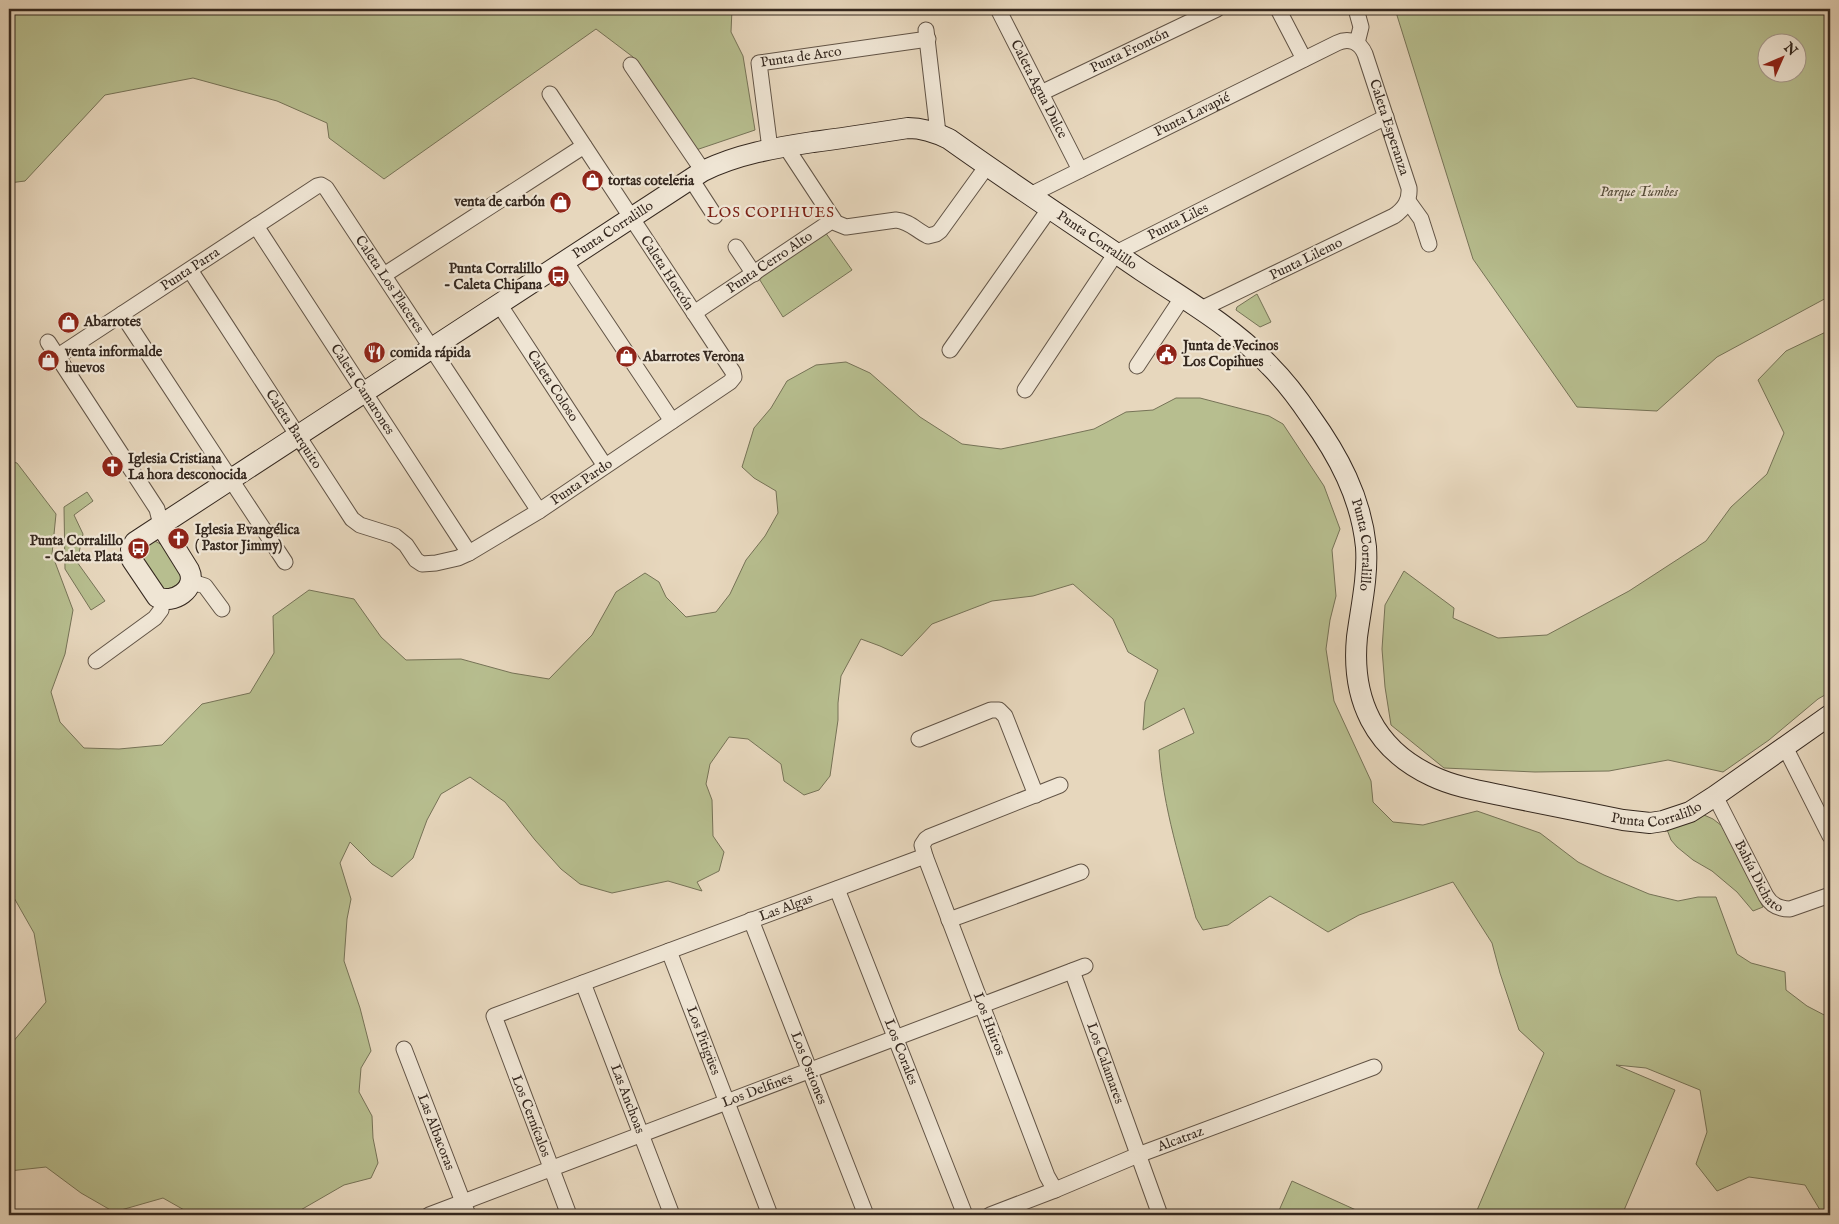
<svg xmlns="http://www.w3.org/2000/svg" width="1839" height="1224" font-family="'IM FELL English',serif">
	<rect width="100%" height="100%" fill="#e7d7bd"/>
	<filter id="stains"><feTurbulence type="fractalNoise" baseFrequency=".004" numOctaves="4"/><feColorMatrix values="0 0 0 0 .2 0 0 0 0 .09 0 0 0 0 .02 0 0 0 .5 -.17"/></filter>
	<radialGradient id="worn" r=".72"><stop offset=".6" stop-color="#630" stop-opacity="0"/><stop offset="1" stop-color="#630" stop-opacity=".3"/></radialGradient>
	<g fill="#b7be8f" stroke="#767357" fill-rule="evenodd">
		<path d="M9,9H732L731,32L743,56L755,130L696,150L633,57L596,29L384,179L329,138L327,123L277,101L193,78L105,95L25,181L9,183Z"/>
		<path d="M1395,9H1830V296L1717,357L1657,411L1577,407L1473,259ZM1766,42H1796V72H1766Z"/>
		<path d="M825,232L852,270L783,317L758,277Z"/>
		<path d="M1257,294L1271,322L1260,327L1236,310L1237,307Z"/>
		<path d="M1830,330V692L1818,699L1769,740L1723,772L1668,760L1609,771L1535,772L1444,768L1391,725L1385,687L1382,649L1385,605L1404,571L1454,608L1453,618L1498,638L1547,635L1629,591L1706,541L1731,507L1767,474L1784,433L1758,380L1786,351Z"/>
		<path d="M846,362L870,373L920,417L962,444L1001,449L1035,442L1094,429L1126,412L1153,410L1176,398H1200L1269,416L1283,424L1324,486L1340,529L1332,550L1336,596L1330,620L1326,649L1334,701L1371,781L1373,802L1393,822L1423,825L1477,811L1540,833L1578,862L1604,875L1649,894L1678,901L1698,897H1716L1737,954L1751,963L1785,972L1786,990L1807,1006L1830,1018V1215H1823L1805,1185L1749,1177L1717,1191L1696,1164L1707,1132L1700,1090L1646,1068L1616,1065L1675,1090L1622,1215H1475L1544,1053L1519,1030L1500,973L1492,943L1453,882L1359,915L1328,932L1270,896L1228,925L1203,930L1196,918C1181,863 1163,808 1159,750L1194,733L1184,708L1143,730L1145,702L1158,670L1128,652L1113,619L1073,584L1033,596L992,601L932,624L902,656L880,646L861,639L841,676L838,703V720L830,776L819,790L804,795L784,781L781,764L748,739L729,737L710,764L706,784L712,800L713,836L724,852L719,871L697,882L702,891L668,881L612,893L580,884L561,869L535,840L505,802L470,777L441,794L427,820L413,858L392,877L372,864L350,842L340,863L351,899L347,919L344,961L360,1008L371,1051L361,1068L359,1092L372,1116L373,1138L378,1163L371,1178L344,1185L292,1215H193L163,1198L114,1212L81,1193L46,1167L9,1171V1064L12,1043L46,1002L34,933L9,889V461L17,463L56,514L52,554L73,610L65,654L51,692L60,722L84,748L119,749L162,745L202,704L250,693L274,653L273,616L309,590L354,599L381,637L406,660L461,659L512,673L549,679L592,635L616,592L645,573L659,582L666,597L686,617L716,612L730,594L746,560L765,536L778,513L776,491L754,478L742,467L754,428L771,408L787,381L816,365Z"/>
		<path d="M87,492L93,501L74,515L83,534L77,562L105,601L91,610L65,569L64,507Z"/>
		<path d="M155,541L162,545L183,576C177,587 172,589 161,589L141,558V549Z"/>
		<path d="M1704,815L1713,819L1722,826L1763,907L1753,911L1737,892L1712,871L1693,860L1677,847L1671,840L1666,827L1689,818Z"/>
		<path d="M1292,1181L1367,1215H1277Z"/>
	</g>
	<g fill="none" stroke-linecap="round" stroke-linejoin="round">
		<defs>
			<g id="street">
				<path id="s1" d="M998,9L1080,170"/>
				<path d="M1278,9L1304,59"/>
				<path d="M1356,9L1361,27L1357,43"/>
				<path d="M926,30L938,133"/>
				<path d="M631,65L703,171"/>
				<path id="s2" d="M1041,93L1217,9"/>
				<path d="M786,147L836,223L846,227L896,220C909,221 916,230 928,236L936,234L940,231L987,166"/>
				<path id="s3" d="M770,149L759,63L928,39"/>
				<path d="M691,179L715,216"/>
				<path id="s4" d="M1030,195L1337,43C1349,37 1360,42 1365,54L1409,188C1410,201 1404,209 1394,216L1199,310"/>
				<path d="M1408,201L1421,219L1429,244"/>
				<path id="s5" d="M256,226L469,553"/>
				<path d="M736,247L754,274"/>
				<path d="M565,261L672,421"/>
				<path id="s6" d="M190,270L352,519L360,525L395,536L406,545L416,560L422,564L436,563L458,558L469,553L539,511L730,382L734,377L733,372L550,94"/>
				<path d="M384,275L584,146"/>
				<path id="s7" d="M499,304L605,466"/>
				<path id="s8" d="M694,313L833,220"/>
				<path d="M122,314L285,562"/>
				<path d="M48,342L157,509L161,525"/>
				<path d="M950,350L1050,208"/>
				<path id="s9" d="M58,356L317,186L321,185L326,188L539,511"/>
				<path d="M1137,366L1182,298"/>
				<path id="s10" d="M1025,390L1116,253L1386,117"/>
				<path d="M192,582L205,586L222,609"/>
				<path d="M96,661L155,618L161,610L162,599"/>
				<path d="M919,739L991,710H999L1005,716L1036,795"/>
				<path d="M1785,747L1830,836"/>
				<path id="s11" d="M1715,796L1766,896C1771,905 1779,909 1790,909L1830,895"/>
				<path id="s12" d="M837,889L965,1215"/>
				<path id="s13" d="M751,920L866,1215"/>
				<path d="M949,920L1081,872"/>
				<path id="s14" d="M669,951L770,1215"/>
				<path id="s15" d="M1072,971L1160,1215"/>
				<path id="s16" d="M583,983L672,1215"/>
				<path id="s17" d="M404,1049L468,1215"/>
				<path d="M1055,1190L1047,1176L925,856L922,845L926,839L929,837L1060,785"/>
				<path id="s18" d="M429,1215L1085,966"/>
				<path id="s19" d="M569,1215L494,1016L925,856"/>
				<path id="s20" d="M990,1215L1055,1190L1138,1155L1374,1067"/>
			</g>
			<g id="secondary">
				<path id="s21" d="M161,525L189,570C198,589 173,605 157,597L132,560L131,549L135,542L703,171C738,154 774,148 813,142C844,138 876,133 908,128C923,128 935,132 949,139C1012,184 1078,227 1142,271C1186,300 1234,328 1270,366C1285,381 1298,398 1310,416C1338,455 1361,497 1366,547C1368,577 1361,607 1357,637C1351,699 1374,749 1432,776C1457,788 1486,792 1514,798C1550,805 1587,813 1623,820L1650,823L1663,821L1690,812L1715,796L1830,715"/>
			</g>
		</defs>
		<use href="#street" stroke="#625446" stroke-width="17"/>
		<use href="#secondary" stroke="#35281f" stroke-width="22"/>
		<use href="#street" stroke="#efe5d4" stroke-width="15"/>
		<use href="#secondary" stroke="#efe5d4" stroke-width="20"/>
	</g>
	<defs>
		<symbol id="shop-disc" viewBox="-11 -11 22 22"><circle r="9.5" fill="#8f2418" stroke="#efe5d4"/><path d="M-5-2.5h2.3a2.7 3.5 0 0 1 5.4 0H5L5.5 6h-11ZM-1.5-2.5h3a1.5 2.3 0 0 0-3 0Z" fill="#fff"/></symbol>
		<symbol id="bus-disc" viewBox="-11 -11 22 22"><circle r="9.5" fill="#8f2418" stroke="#efe5d4"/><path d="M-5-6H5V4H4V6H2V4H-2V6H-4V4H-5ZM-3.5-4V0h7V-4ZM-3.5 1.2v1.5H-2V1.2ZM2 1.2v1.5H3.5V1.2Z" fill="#fff"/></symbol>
		<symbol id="restaurant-disc" viewBox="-11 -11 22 22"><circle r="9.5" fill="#8f2418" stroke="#efe5d4"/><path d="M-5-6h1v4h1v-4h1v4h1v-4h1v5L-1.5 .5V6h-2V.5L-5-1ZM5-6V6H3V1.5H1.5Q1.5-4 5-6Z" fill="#fff"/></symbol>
		<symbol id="civic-disc" viewBox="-11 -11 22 22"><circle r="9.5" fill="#8f2418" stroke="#efe5d4"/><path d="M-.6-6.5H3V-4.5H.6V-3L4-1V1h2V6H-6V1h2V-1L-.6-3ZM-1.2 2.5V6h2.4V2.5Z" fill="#fff"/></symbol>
		<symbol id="church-disc" viewBox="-11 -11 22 22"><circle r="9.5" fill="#8f2418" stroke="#efe5d4"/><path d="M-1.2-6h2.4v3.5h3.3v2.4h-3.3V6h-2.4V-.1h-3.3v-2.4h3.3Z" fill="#fff"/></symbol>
	</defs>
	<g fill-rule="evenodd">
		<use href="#shop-disc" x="580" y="168" width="25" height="25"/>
		<use href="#shop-disc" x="548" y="190" width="25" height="25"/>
		<use href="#bus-disc" x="546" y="264" width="25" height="25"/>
		<use href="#shop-disc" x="56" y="310" width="25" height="25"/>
		<use href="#restaurant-disc" x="362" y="340" width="25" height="25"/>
		<use href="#civic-disc" x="1154" y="342" width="25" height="25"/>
		<use href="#shop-disc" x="614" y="344" width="25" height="25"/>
		<use href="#shop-disc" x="36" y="348" width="25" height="25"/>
		<use href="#church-disc" x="100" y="454" width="25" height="25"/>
		<use href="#church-disc" x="166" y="526" width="25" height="25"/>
		<use href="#bus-disc" x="126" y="536" width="25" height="25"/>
	</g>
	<g text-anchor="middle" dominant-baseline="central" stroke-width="4.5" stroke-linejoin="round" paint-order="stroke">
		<g font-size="14" fill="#35281f" stroke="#efe5d4">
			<text stroke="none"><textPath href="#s2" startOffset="98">Punta Frontón</textPath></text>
			<text stroke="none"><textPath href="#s3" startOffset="129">Punta de Arco</textPath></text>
			<text stroke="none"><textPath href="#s1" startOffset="90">Caleta Agua Dulce</textPath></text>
			<text stroke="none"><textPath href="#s4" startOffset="181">Punta Lavapié</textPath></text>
			<text stroke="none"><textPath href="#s4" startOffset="454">Caleta Esperanza</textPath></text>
			<text stroke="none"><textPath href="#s10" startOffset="234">Punta Liles</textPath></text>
			<text stroke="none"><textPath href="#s21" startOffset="741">Punta Corralillo</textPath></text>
			<text stroke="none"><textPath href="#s21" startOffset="1281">Punta Corralillo</textPath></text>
			<text transform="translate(1306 259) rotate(-26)">Punta Lilemo</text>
			<text stroke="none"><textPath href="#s8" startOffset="91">Punta Cerro Alto</textPath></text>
			<text stroke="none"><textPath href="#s9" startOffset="158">Punta Parra</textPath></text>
			<text transform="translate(667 273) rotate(57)">Caleta Horcón</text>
			<text stroke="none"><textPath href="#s9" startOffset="435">Caleta Los Placeres</textPath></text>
			<text stroke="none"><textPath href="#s7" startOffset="98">Caleta Coloso</textPath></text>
			<text stroke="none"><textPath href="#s5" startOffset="195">Caleta Camarones</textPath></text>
			<text stroke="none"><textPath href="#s6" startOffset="190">Caleta Barquito</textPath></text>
			<text stroke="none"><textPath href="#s6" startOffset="565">Punta Pardo</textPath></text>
			<text stroke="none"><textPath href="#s21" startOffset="1701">Punta Corralillo</textPath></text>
			<text stroke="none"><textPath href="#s21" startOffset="2195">Punta Corralillo</textPath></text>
			<text stroke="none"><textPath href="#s11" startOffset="92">Bahía Dichato</textPath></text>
			<text stroke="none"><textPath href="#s19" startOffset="524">Las Algas</textPath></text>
			<text transform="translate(989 1024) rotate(69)">Los Huiros</text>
			<text stroke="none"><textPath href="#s14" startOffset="96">Los Pitigües</textPath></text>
			<text stroke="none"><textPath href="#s12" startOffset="175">Los Corales</textPath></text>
			<text stroke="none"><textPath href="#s15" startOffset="98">Los Calamares</textPath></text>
			<text stroke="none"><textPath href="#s13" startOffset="159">Los Ostiones</textPath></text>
			<text stroke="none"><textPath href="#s18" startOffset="351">Los Delfines</textPath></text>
			<text stroke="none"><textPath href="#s16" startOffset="124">Las Anchoas</textPath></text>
			<text transform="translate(531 1116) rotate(69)">Los Cernícalos</text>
			<text stroke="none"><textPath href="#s17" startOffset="89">Las Albacoras</textPath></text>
			<text stroke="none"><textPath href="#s20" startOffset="205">Alcatraz</textPath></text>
		</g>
		<g font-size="14" font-weight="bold" fill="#35281f" stroke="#efe5d4" text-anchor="start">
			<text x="608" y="181">tortas coteleria</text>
			<text x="545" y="202" text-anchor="end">venta de carbón</text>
			<text x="542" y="269" text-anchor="end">Punta Corralillo<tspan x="542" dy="16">- Caleta Chipana</tspan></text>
			<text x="84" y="322">Abarrotes</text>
			<text x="1183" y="346">Junta de Vecinos<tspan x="1183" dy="16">Los Copihues</tspan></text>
			<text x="65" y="352">venta informalde<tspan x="65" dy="16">huevos</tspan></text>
			<text x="390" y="353">comida rápida</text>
			<text x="643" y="357">Abarrotes Verona</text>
			<text x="128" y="459">Iglesia Cristiana<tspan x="128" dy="16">La hora desconocida</tspan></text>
			<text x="195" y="530">Iglesia Evangélica<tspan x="195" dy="16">( Pastor Jimmy)</tspan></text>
			<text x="123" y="541" text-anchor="end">Punta Corralillo<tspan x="123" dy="16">- Caleta Plata</tspan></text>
		</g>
		<g font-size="14" font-style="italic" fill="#564e3b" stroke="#efe5d4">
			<text x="1639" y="192">Parque Tumbes</text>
		</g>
		<g font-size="15" letter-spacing="1" fill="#7a1f14" stroke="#efe5d4">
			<text x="771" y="212">LOS COPIHUES</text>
		</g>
	</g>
	<rect width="1839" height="1224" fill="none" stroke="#e7d7bd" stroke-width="30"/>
	<rect x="10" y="10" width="1819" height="1204" fill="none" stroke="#35281f" stroke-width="2.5"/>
	<rect x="15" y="15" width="1809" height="1194" fill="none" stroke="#35281f"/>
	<g transform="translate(1782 58) rotate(45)"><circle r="24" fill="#efe5d4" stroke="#a5998c"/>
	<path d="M0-4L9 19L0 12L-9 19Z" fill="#8f2418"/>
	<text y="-8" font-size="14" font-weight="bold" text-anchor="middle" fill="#35281f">N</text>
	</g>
	<rect width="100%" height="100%" filter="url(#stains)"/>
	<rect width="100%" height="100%" fill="url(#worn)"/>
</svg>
